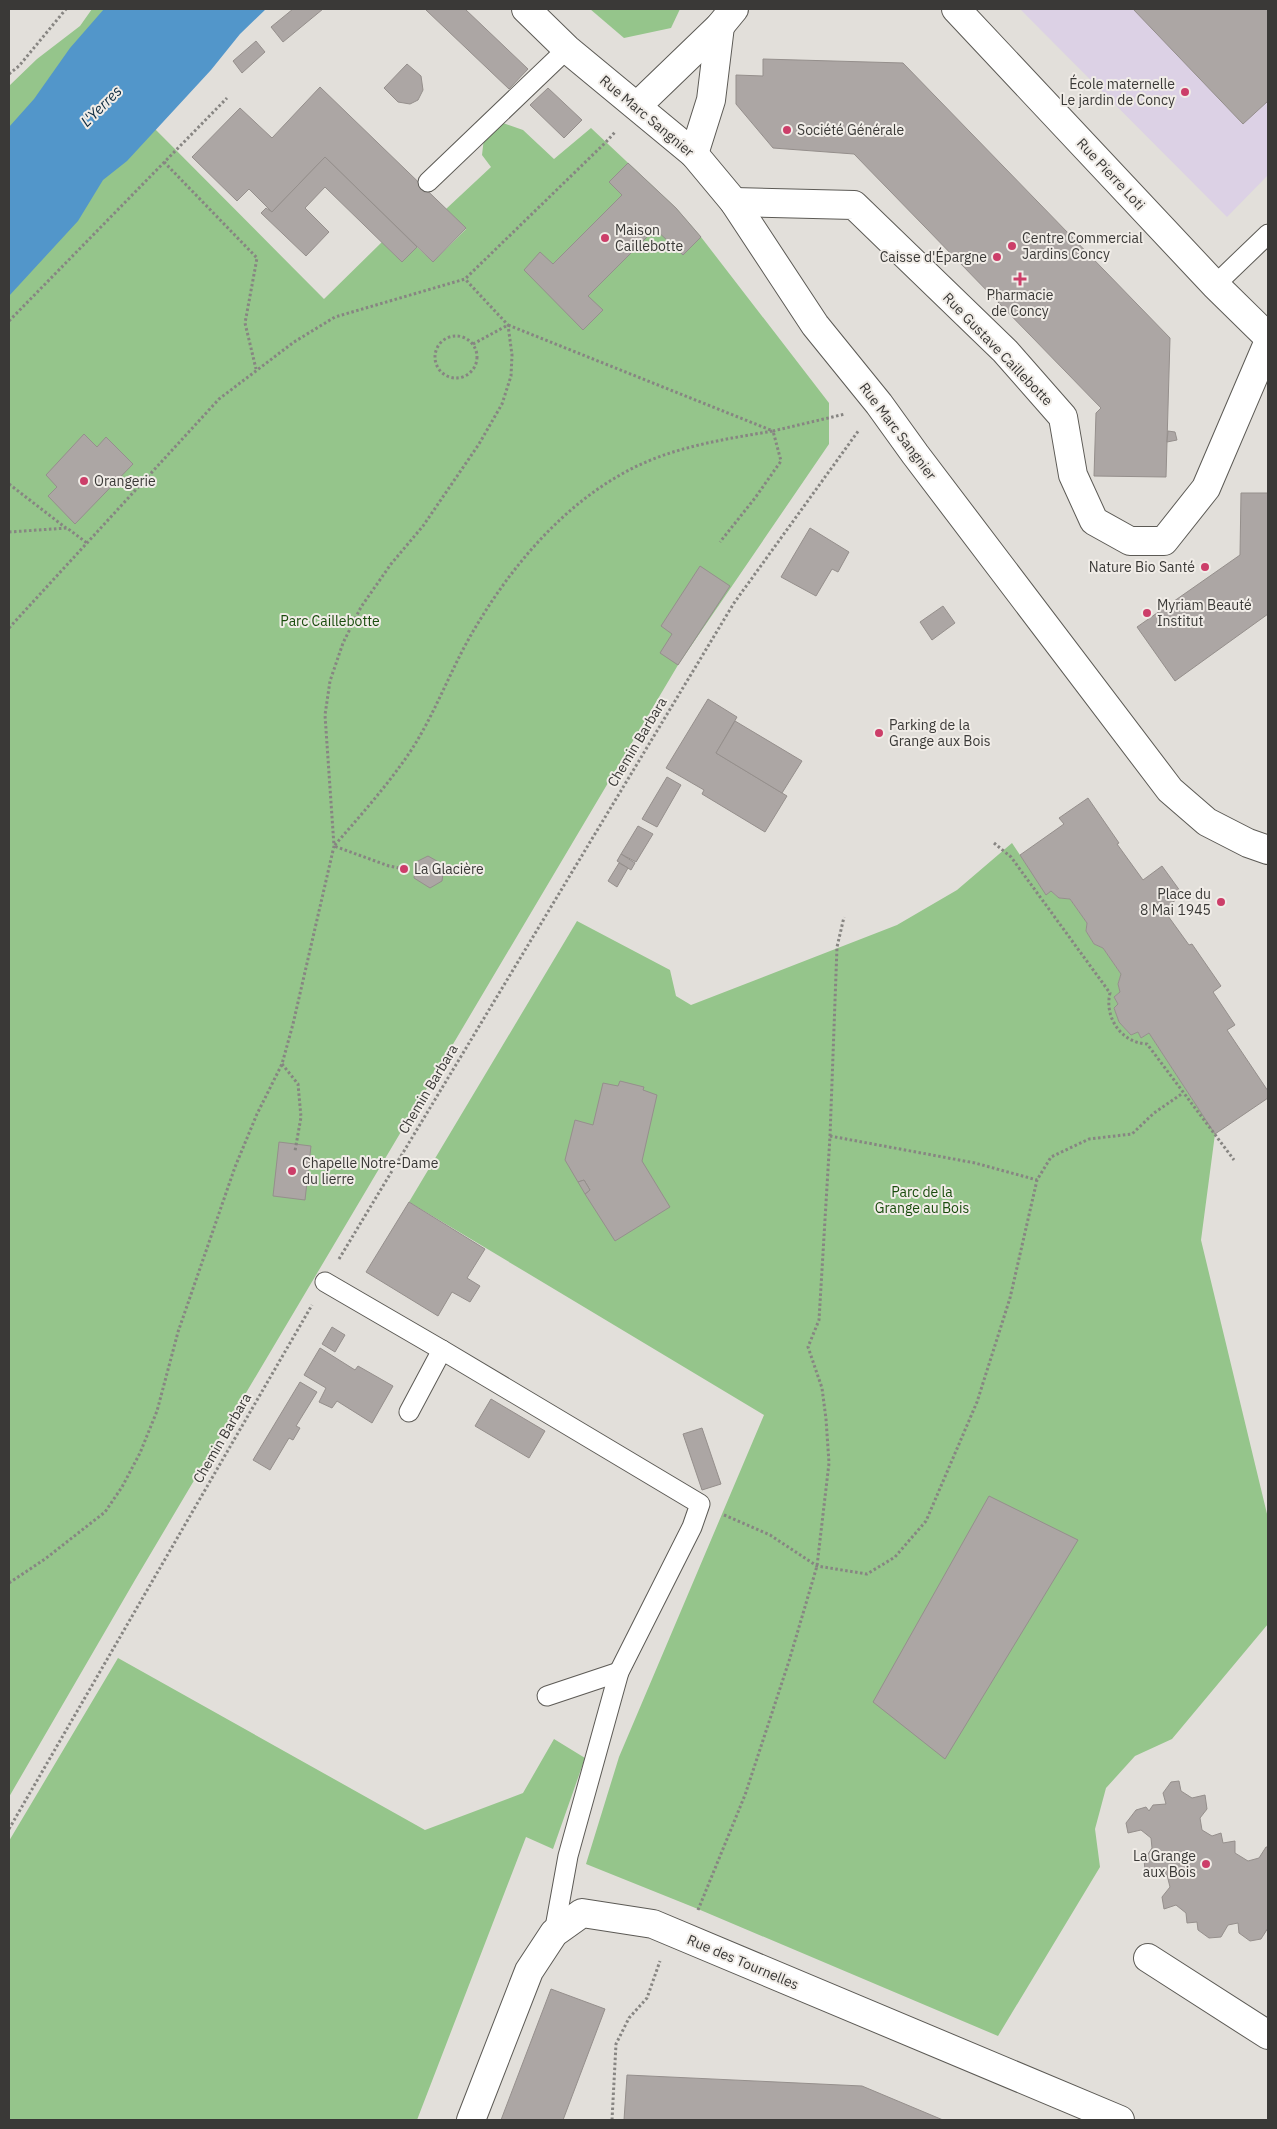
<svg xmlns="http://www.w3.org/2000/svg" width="1277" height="2129" font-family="'IBM Plex Sans',sans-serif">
	<rect width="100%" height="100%" fill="#e2dfda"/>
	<path fill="#dcd1e5" d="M1020,9H1268V175L1227,217Z"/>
	<g fill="#95c58b">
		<path d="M92,9H160L9,154V86L37,59L80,26Z"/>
		<path d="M590,9H680L671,28L624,38Z"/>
		<path d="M503,123L523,130L554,159L591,128L676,208L701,237L829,403V444L678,665L135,1580L9,1797V287L92,183L152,126L324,299L382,242L402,262L417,247L433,262L466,229L446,209L491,167L482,155L484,138Z"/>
		<path d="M1012,843L1046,894L1051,891L1059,898L1070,899L1087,923L1086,931L1094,944L1103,948L1121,974L1118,984L1120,992L1114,997L1118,1004L1114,1008L1119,1022L1131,1035L1138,1032L1141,1038L1149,1033L1215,1134L1201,1240L1268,1518V1624L1172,1739L1135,1756L1106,1788L1095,1829L1100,1867L998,2036L698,1909L586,1864L619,1757L764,1415L409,1202L577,921L670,970L676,996L691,1005L897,925L957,890Z"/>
		<path d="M118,1658L425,1830L523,1793L554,1739L585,1758L553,1849L526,1837L417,2120H9V1841Z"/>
	</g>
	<path fill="#5296ca" d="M104,9H266L240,34L211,70L127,161L103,180L78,221L9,296V127L34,99L70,48Z"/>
	<g fill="#aca6a4" stroke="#958f8c">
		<path d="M293,9H323L283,42L271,27Z"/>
		<path d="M427,9H465L528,69L509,89L426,10Z"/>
		<path d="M1133,9H1268V101L1243,124Z"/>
		<path d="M256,41L265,52L242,73L233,61Z"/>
		<path d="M763,59L903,63L1170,338L1166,477L1094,476L1096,413L1101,408L854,154L773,148L736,104V75L763,76Z"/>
		<path d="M407,64L421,76L423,90L418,100L410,104L398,102L384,88Z"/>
		<path d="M320,87L466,228L433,262L325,157L272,212L249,189L237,201L192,157L240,108L272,138Z"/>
		<path d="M548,88L582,120L564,138L530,105Z"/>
		<path d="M325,157L417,247L402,262L325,187L305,208L329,232L306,256L261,213L266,208L272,212Z"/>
		<path d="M628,163L676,208L701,237L683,255L655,229L588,296L603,310L583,330L524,270L540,252L553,264L622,195L609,182Z"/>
		<path d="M1168,431L1175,432L1177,440L1167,442Z"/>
		<path d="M84,434L97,447L106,437L133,464L75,524L48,496L57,487L46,475Z"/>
		<path d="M1241,493H1268V614L1175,681L1137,627L1240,555Z"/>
		<path d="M810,528L849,552L838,572L832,569L816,596L781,577Z"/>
		<path d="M700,566L730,586L678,665L660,653L672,634L661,626Z"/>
		<path d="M943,606L955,623L932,640L920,622Z"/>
		<path d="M708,699L737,717L716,753L787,796L765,832L702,794L704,790L666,768Z"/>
		<path d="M735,721L802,761L782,793L716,753Z"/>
		<path d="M667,777L681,785L657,827L642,819Z"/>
		<path d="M1088,798L1119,843L1117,844L1143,880L1162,866L1183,895L1163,909L1189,945L1192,944L1221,986L1213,992L1235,1025L1227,1030L1268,1091V1098L1215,1134L1149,1033L1141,1038L1138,1032L1131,1035L1119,1022L1114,1008L1118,1004L1114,997L1120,992L1118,984L1121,974L1103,948L1094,944L1086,931L1087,923L1070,899L1059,898L1051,891L1046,895L1020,855L1064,824L1059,818Z"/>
		<path d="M638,826L653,834L636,862L621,854Z"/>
		<path d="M621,854L635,863L631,870L617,861Z"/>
		<path d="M428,856L444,865L442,881L430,888L414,878L416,862Z"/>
		<path d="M619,863L628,868L617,887L608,881Z"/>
		<path d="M620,1081L644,1087L643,1090L657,1095L642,1161L670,1207L615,1241L585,1194L590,1190L584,1180L578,1182L565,1160L575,1120L593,1125L603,1083L618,1086Z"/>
		<path d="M279,1142L311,1146L305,1200L273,1196Z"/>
		<path d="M584,1180L590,1190L585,1194L578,1182Z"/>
		<path d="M409,1202L485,1249L467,1278L480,1286L470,1302L452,1292L438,1316L366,1272Z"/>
		<path d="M332,1327L345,1335L335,1352L322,1344Z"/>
		<path d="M320,1348L355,1370L358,1366L393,1386L372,1423L337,1401L332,1408L319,1402L326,1388L304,1375Z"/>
		<path d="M300,1382L317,1392L296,1426L300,1428L293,1440L289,1438L270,1470L253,1460Z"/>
		<path d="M491,1399L545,1431L529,1458L475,1426Z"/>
		<path d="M702,1428L721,1484L702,1490L683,1434Z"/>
		<path d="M989,1496L1078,1540L945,1759L873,1702Z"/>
		<path d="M1179,1781L1181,1791L1192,1798L1205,1795L1207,1809L1200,1818L1202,1830L1212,1836L1221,1833L1223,1843L1235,1841V1853L1248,1861L1259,1858L1266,1847H1268V1928L1261,1939L1250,1941L1239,1933L1238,1923L1228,1925L1221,1937L1209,1938L1198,1930L1197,1922L1187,1923L1186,1913L1176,1905L1164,1909L1162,1897L1170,1887L1167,1875L1156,1868L1145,1870L1144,1860L1152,1848L1151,1838L1141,1830L1128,1833L1126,1823L1136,1810L1146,1807L1149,1811L1153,1805L1166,1804L1163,1793L1171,1782Z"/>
		<path d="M551,1989L605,2009L563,2120H501Z"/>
		<path d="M627,2075L862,2086L943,2120H624Z"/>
	</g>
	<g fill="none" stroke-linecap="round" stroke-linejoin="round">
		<defs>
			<g id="service">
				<path d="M428,182L567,49"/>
				<path d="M1215,285L1268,234"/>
				<path d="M325,1282L442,1350"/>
				<path d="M409,1412L442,1350L700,1504L692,1527L619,1672L568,1856L554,1933"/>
				<path d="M547,1696L619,1672"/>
			</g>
			<g id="minor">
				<path d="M956,9L1215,285L1268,337"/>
				<path d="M637,106L720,26L734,9"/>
				<path d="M694,154L711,100L720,26"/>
				<path d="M734,202L854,205L1005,351L1063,417L1073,475L1094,521L1130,541H1164L1206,488L1268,343"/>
				<path d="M1148,1958L1268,2035"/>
				<path d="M471,2120L529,1971L554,1933L582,1913L653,1924L1120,2120"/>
			</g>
			<path id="tertiary" d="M526,9L567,49L694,154L734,202L815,325L879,404L915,454L1170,790L1207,822L1248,843L1268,850"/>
		</defs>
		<use href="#service" stroke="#5c5a55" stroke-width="21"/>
		<use href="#minor" stroke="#5c5a55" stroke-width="30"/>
		<use href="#tertiary" stroke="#5c5a55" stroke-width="30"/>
		<g stroke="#878582" stroke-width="3" stroke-dasharray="2.5 2.5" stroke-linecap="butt">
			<path d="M9,74L19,66L66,9"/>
			<path d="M164,162L257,258L245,323L256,369"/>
			<path d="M9,321L227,98"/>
			<circle cx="456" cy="357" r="21"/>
			<path d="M473,344L508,325L773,431L845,414"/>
			<path d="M9,484L66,528"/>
			<path d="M9,532L67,528L87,543"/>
			<path d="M9,628L219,399L294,342L335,317L465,279L606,142L616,131"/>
			<path d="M994,843L1011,857L1110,993C1104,1018 1122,1043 1147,1044L1234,1160"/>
			<path d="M404,869L389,866L334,846C360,816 387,786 410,752C433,717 447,679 467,642C506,572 562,503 635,467C678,446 726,439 773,431L781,461L755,498L720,542"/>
			<path d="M282,1064L298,1084L301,1117L295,1151"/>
			<path d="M830,1136L975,1163L1037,1180"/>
			<path d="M339,1259L734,603L859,430"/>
			<path d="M724,1515L770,1535L817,1566L867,1574L895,1557L926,1521L977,1402L1010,1298L1037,1180L1051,1157L1089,1139L1132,1134L1154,1113L1183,1093"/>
			<path d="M9,1583L45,1559L105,1512L122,1487L140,1453L157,1411L178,1332L235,1167L257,1114L282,1064L293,1024L334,846L325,715L330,681L343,643L361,607L391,564L423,526L479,444L502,404L511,376L512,355L508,325L465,279"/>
			<path d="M9,1829L312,1305"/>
			<path d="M698,1910L745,1795L789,1661L817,1566L829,1463L826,1419L822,1388L808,1347L819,1320L830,1136L837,947L844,917"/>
			<path d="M612,2120L616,2044L629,2018L647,1998L660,1961"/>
		</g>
		<use href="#service" stroke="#fff" stroke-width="19"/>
		<use href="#minor" stroke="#fff" stroke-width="28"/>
		<use href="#tertiary" stroke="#fff" stroke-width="28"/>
	</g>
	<g fill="#cc3e69" stroke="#f0ece7" stroke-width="2">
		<circle cx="1185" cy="92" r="5"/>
		<circle cx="787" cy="130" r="5"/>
		<circle cx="605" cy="238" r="5"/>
		<circle cx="1012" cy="246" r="5"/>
		<circle cx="997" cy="257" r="5"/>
		<path d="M1017.5 271.5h5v5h5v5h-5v5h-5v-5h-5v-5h5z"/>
		<circle cx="84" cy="481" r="5"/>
		<circle cx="1205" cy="567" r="5"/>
		<circle cx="1147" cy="613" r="5"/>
		<circle cx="879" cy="733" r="5"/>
		<circle cx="404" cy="869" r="5"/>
		<circle cx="1221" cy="902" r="5"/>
		<circle cx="292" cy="1171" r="5"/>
		<circle cx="1206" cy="1864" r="5"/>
	</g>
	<g text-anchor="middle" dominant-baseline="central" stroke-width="4" stroke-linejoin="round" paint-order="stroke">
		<g font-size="14" fill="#3a3937" stroke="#f0ece7" text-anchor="start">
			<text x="1175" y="84" text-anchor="end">École maternelle<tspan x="1175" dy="16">Le jardin de Concy</tspan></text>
			<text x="797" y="130">Société Générale</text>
			<text x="615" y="230">Maison<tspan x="615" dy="16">Caillebotte</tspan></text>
			<text x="1022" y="238">Centre Commercial<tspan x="1022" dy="16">Jardins Concy</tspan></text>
			<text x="987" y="257" text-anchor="end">Caisse d'Épargne</text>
			<text x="1020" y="295" text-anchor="middle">Pharmacie<tspan x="1020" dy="16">de Concy</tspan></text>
			<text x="94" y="481">Orangerie</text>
			<text x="1195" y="567" text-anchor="end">Nature Bio Santé</text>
			<text x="1157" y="605">Myriam Beauté<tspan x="1157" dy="16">Institut</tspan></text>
			<text x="889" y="725">Parking de la<tspan x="889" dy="16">Grange aux Bois</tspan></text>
			<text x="414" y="869">La Glacière</text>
			<text x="1211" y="894" text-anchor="end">Place du<tspan x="1211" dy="16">8 Mai 1945</tspan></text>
			<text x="302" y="1163">Chapelle Notre-Dame<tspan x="302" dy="16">du lierre</tspan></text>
			<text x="1196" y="1856" text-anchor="end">La Grange<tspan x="1196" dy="16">aux Bois</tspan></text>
		</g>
		<g font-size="14" fill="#3a3937" stroke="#f0ece7">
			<text transform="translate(647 116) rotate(40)">Rue Marc Sangnier</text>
			<text transform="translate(1111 174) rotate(47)">Rue Pierre Loti</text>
			<text transform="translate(998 349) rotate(46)">Rue Gustave Caillebotte</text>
			<text transform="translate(898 431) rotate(53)">Rue Marc Sangnier</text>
			<text transform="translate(637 742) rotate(-59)">Chemin Barbara</text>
			<text transform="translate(428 1089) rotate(-59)">Chemin Barbara</text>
			<text transform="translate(222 1438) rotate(-60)">Chemin Barbara</text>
			<text transform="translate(743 1962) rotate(23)">Rue des Tournelles</text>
		</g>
		<g font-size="14" fill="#194c0d" stroke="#f0ece7">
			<text x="330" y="621">Parc Caillebotte</text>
			<text x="922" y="1192">Parc de la<tspan x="922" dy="16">Grange au Bois</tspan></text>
		</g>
		<g font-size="15" font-style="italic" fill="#0e2c42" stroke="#f0ece7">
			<text transform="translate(101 106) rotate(-45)">L'Yerres</text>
		</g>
	</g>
	<rect width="1277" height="2129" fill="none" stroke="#3a3937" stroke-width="20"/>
</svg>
